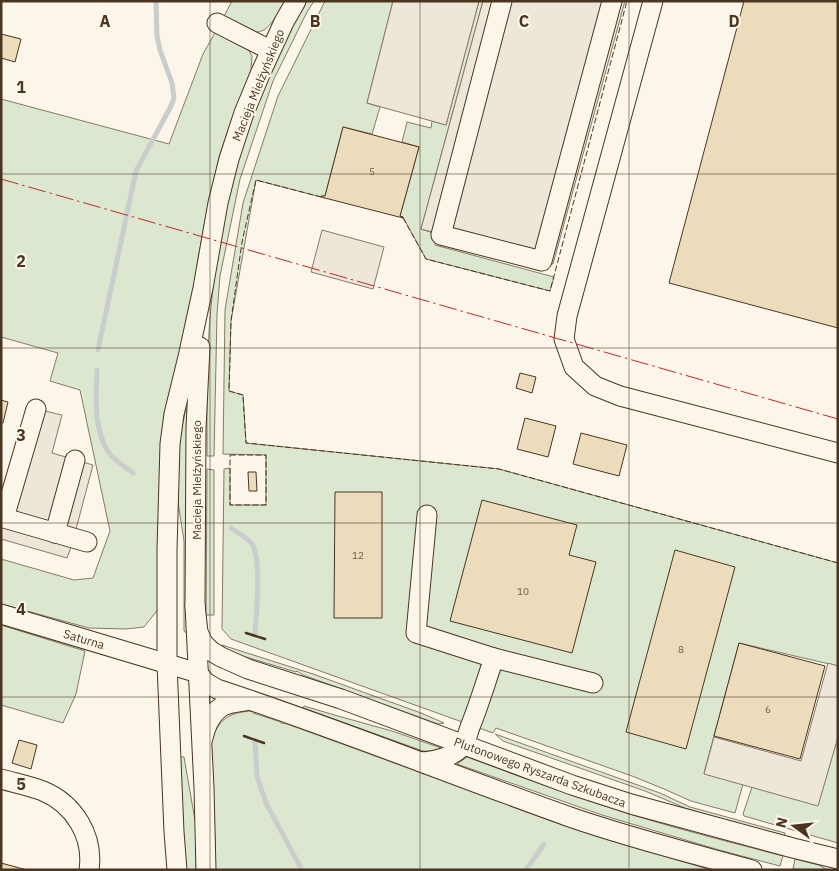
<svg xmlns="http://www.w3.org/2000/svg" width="839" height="871" font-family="'IBM Plex Sans',sans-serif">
	<rect width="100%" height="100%" fill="#fbf6e9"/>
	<g fill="#dce7d0" stroke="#887966">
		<path d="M232,1H285C279,11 269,33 256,32C249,32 229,23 222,20Z"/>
		<path d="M306,1H314L307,12L273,81L240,179L220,276L217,314L214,456H207C207,400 206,344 213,288C225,189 255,88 306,1Z"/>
		<path d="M325,1H393L367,103L380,107L372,134L343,127L325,196H322L321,197L256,180L231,321L229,391L243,395L246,443L499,469L838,563V666L739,643L704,773L743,784L735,813L691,801L664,789L632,776L496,728L493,733L231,639L222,629L224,469L230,468V505H266V455L223,454L225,310L243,203L278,96Z"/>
		<path d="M479,1H483L421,229L433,233L436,239L435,245L554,277L550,291L426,259L403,217L400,216L419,147L402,142L407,122L431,128L432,121L446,125Z"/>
		<path d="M216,31L246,46L252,56L251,70L231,121L220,154L208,204L198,259L188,329L159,608L144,627L126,629L89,628L1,604V559L74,580L93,578L110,531L80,390L50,381L58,353L1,337V99L169,144L203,54Z"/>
		<path d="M186,408H188V631L186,633L184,631V541L178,502V475L180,437Z"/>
		<path d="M207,469L214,470V615H206Z"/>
		<path d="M1,625L85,651L76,694L63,723L1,705Z"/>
		<path d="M222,645L313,674L421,713L444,723L438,724L303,675L297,671L296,672L236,654L222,647Z"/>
		<path d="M304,706L338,716L392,731L444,749L430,752L423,751L303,708Z"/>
		<path d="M253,711V713L281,722V723L287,724L422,773L423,774L429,775L523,810L595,835L711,870H213L215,843L210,745C217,721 227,712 253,711Z"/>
		<path d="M495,734L660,793L690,807L785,833L784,836L736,823V822L728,821L685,808L645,791L503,741Z"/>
		<path d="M838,744V843L744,816L743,814L752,787L818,805L835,746Z"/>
		<path d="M179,757H184L196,826V870H186Z"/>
		<path d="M467,757C523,778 579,798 636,816C685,831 734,843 783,856L780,866L719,850L602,815L457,764Z"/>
		<path d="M795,859L819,865L828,870L793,869Z"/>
	</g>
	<g fill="#ede7d9" stroke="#887966">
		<path d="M393,1H479L446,125L367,103Z"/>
		<path d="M483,1H625L553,264L421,229Z"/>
		<path d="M322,230L384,247L373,289L311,272Z"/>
		<path d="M36,409L62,415L52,453L93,465L75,533L6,513Z"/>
		<path d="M1,527L71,547L67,558L1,539Z"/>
		<path d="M828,663L838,666V737L818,806L704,774L714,737L801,761Z"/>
	</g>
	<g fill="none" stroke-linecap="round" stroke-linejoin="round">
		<g stroke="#c9cecd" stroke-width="5">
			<path d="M98,350L136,171L170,108L174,98L172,83L160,50L157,36L156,1"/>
			<path d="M97,370C96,398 93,429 109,453C114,461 126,467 133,473"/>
			<path d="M231,528C238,533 248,538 252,544C262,559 256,617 255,636"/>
			<path d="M255,740L257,776L266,803L302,870"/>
			<path d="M526,870L544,844"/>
		</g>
	</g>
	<g fill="#ecdcbc" stroke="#4a3520">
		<path d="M744,1H838V328L669,283Z"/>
		<path d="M1,34L21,39L15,62L1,58Z"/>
		<path d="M343,127L419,147L400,216L403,217V218L321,197V196H325Z"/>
		<path d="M520,373L536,377L532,393L516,388Z"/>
		<path d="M1,400L8,402L3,423H1Z"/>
		<path d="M525,418L556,426L548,457L517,449Z"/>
		<path d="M581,433L627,445L619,476L573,464Z"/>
		<path d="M248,472H256L257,491H249Z"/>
		<path d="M335,492H382V618H334Z"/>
		<path d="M482,500L577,525L569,555L596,562L572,653L450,621Z"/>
		<path d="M675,550L735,567L686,749L626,732Z"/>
		<path d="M739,643L825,666L800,759L714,736Z"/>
		<path d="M19,740L37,745L31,769L12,763Z"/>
		<path d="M1,863L27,870H1Z"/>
	</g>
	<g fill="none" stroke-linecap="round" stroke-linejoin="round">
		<defs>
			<g id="minor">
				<path d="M502,1L441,235L542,261L612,1"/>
				<path d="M653,1L567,316L564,339L574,367L595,386L620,396L838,453"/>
				<path d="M217,23L270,50"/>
				<path d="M200,347L196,428L195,605L204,788L206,870"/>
				<path d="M36,409L4,518L87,542"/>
				<path d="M55,533L75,460"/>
				<path d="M195,605L198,632L203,643L211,651L221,657L248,669L341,699L572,785L631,804L793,848L838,859"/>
				<path d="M1,614L198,673"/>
				<path d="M494,658L593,683"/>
				<path d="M198,673L205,682L217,689C336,728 452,775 570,817C630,838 691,853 752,870"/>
				<path d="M203,738C206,725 212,711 225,705C232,702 241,702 249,700"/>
				<path d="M421,762C436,761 453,758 463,745C466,741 468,733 470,727C479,705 486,681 494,658L416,633L427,515"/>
				<path d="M1,779C15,783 30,786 43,791C74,804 94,836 89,870"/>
				<path d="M177,870L174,832L167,664V550L170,444L174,414L188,357L203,288L218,203L229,159L244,113L261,72L284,22L296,1"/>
			</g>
		</defs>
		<use href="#minor" stroke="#4a3520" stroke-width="21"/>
		<use href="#minor" stroke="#fbf6e9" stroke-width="19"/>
		<g stroke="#4a3520" stroke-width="1" stroke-dasharray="6 2.5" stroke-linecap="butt">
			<path d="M321,197L256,180L242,242L231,321L229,391L243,395L246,443L499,469L838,563"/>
			<path d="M403,218L426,259L550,291L627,1"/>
			<rect x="230" y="455" width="36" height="50"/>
		</g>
		<g stroke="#4a3520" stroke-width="2.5">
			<path d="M246,633L265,639"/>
			<path d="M244,736L264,743"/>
		</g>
		<path stroke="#c62828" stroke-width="1" stroke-dasharray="18 4 2.5 4" stroke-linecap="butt" d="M1,179L838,419"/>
	</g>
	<path fill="none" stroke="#4a3520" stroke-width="1" stroke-opacity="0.55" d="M210,1V870M420,1V870M629,1V870M1,174H838M1,348H838M1,523H838M1,697H838"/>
	<g text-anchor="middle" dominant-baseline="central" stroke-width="4" stroke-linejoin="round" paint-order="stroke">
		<g font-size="10" fill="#725f47">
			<text x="372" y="171">5</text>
			<text x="358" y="555">12</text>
			<text x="523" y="591">10</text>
			<text x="681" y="649">8</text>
			<text x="768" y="709">6</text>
		</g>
		<g font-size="12" fill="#4a3520" stroke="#fbf6e9">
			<text transform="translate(258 85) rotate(-68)">Macieja Mielżyńskiego</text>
			<text transform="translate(196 480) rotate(-90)">Macieja Mielżyńskiego</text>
			<text transform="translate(84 639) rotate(17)">Saturna</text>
			<text transform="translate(540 772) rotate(20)">Plutonowego Ryszarda Szkubacza</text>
		</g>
	</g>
	<g font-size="16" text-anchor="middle" font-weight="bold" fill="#4a3520" stroke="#fbf6e9" stroke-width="4" stroke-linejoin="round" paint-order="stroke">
		<text x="105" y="27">A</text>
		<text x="315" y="27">B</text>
		<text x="524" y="27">C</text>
		<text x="734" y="27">D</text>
		<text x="21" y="93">1</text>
		<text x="21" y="267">2</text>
		<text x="21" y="441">3</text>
		<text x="21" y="615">4</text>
		<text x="21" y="790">5</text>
	</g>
	<rect width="839" height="871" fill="none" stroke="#4a3520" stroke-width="5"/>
	<g transform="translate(794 826) rotate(285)" stroke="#fbf6e9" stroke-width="4" paint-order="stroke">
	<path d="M0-4L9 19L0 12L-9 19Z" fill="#4a3520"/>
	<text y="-8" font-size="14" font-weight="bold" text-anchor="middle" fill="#4a3520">N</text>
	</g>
</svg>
